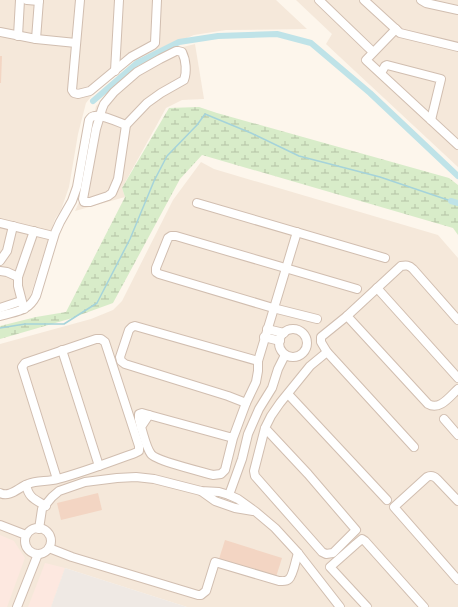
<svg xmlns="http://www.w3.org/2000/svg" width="458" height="607" font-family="Figtree,sans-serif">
	<defs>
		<pattern id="wetland-marsh" width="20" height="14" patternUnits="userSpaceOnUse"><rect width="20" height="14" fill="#d8ecc9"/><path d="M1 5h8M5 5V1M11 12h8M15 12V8" fill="none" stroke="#b4c2a5"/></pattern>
	</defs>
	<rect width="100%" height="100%" fill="#fdf6ec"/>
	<g fill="#f5e8da">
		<path d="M0,0H276L307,29L226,30L194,35L134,60L94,93L86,103L78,134L69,187L61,210L55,219L28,303L0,312Z"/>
		<path d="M296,0H458V167L326,44L332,34Z"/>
		<path d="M195,44L204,99L182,100L166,108L122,188L125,197L75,211L80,200L89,139L96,106L135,70L171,50Z"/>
		<path d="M201,162L214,169L438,235L458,258V607H187L65,568L51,607H0V344L91,319L113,310L122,301L173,200Z"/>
	</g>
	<g fill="#fde8e0">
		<path d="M0,535L14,541L25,558L7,607H0Z"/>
		<path d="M45,563L65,568L51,607H28Z"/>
	</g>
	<path fill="#efe9e4" d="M65,568L187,607H51Z"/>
	<path fill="url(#wetland-marsh)" d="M199,107L217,113L449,178L458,185V235L453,228L202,155L180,179L113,303L69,319L0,339V326L36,317L66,312L125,197L122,188L169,108Z"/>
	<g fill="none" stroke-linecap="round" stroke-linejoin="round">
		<path stroke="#a5d3da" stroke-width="1.5" d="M0,328L25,324H64L97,303L130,239L154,181L167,156L197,125L205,114L251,133L299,156L380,177L451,201"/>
		<g stroke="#bfe3e8" stroke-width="6">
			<path d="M93,101L137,63L179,42L218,36L277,34L311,43L370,93L458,176"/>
			<path d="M451,201L458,203"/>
		</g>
	</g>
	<g fill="#f3d5c3">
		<path d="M0,56H2L1,83H0Z"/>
		<path d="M98,493L102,510L61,520L57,503Z"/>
		<path d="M225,540L282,558L276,577L219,559Z"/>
	</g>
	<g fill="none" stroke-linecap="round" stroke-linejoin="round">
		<defs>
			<g id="minor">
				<path d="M27,0L39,1"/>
				<path d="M80,0L72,90L74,93L78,94L90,91L131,57L153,45L155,43L157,0"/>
				<path d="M319,0L373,52"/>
				<path d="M364,0L400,33L458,47"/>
				<path d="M421,0L426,3L458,10"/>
				<path d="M396,29L366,60L458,145"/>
				<path d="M0,32L36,39L76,43"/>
				<path d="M18,36L20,0"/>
				<path d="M36,39L39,0"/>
				<path d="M176,51H178L182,52C186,60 187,72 184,80L161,93L147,103L126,125L118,179L112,193L108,196L90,202H84L83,199L96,129L102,109L104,104L114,92L137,72L160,59Z"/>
				<path d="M115,71L119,0"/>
				<path d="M381,73L385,66L387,65L441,79L431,120"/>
				<path d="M197,203L385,258"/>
				<path d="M0,223L49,235"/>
				<path d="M0,261L7,251L13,226"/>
				<path d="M0,271L7,272L18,277"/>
				<path d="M377,288L458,378"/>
				<path d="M0,308L21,301"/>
				<path d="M24,309L18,286V277L34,231"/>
				<path d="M0,316C16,311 28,312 36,296L55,233L60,222L72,201L77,187L89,120C91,118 90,117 94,116C101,114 118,122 126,125"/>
				<path d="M347,316L428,404C440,411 450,396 458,389"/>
				<path d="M317,319L273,308L159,274L156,272V268L168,238L171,236H176L357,289"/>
				<path d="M267,329L284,333"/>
				<circle cx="293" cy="343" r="14"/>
				<path d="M264,337L280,341"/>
				<path d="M62,350L99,466"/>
				<path d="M288,394L387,500"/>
				<path d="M246,403L228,396L125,364L121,361L120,357L129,330L132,327L135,326L258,361"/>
				<path d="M444,419L458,435"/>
				<path d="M141,427L139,419V414L142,413L149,415"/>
				<path d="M265,428L308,474L356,530L333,553L326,554L322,552L255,476L254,471L265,428L271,416L280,403L310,366L327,352"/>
				<path d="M233,438L149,415L141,427C144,436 146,447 151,454C156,461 203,472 213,475L221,474L225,470L233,438L246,403L256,382L258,371V361L297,232"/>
				<path d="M414,447L327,352L321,342V337L347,316L401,266C406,265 409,265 413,269L458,320"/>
				<path d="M26,485C29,498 34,499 46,506"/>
				<path d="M201,491L215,501L235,508L253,511"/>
				<path d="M0,493C10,498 19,487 28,484C37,480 48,482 58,479C84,472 110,462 135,453L139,451V446L105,342L101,339H96L25,363L22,367L57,479"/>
				<path d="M229,495L242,459L248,434L259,409L272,388L278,369L285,355"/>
				<path d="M458,501L437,479C434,476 431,475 427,477L394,507L458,580"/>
				<path d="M0,525L26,535"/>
				<circle cx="38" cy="541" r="13"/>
				<path d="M39,529L42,509L52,497L59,491L85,482L117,478L136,477L154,479L201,491L219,492L229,495L238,499L256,512L275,528L298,553L340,607"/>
				<path d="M49,548L72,557L198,595H201L206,591L215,562L279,581C282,581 286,582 289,579C293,576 296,559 298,553"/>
				<path d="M17,607L38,554"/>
				<path d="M367,607L330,567L356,544L362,539L365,541L424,607"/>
			</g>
		</defs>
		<use href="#minor" stroke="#d1beb0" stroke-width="10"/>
		<use href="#minor" stroke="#fff" stroke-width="8"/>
	</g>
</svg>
